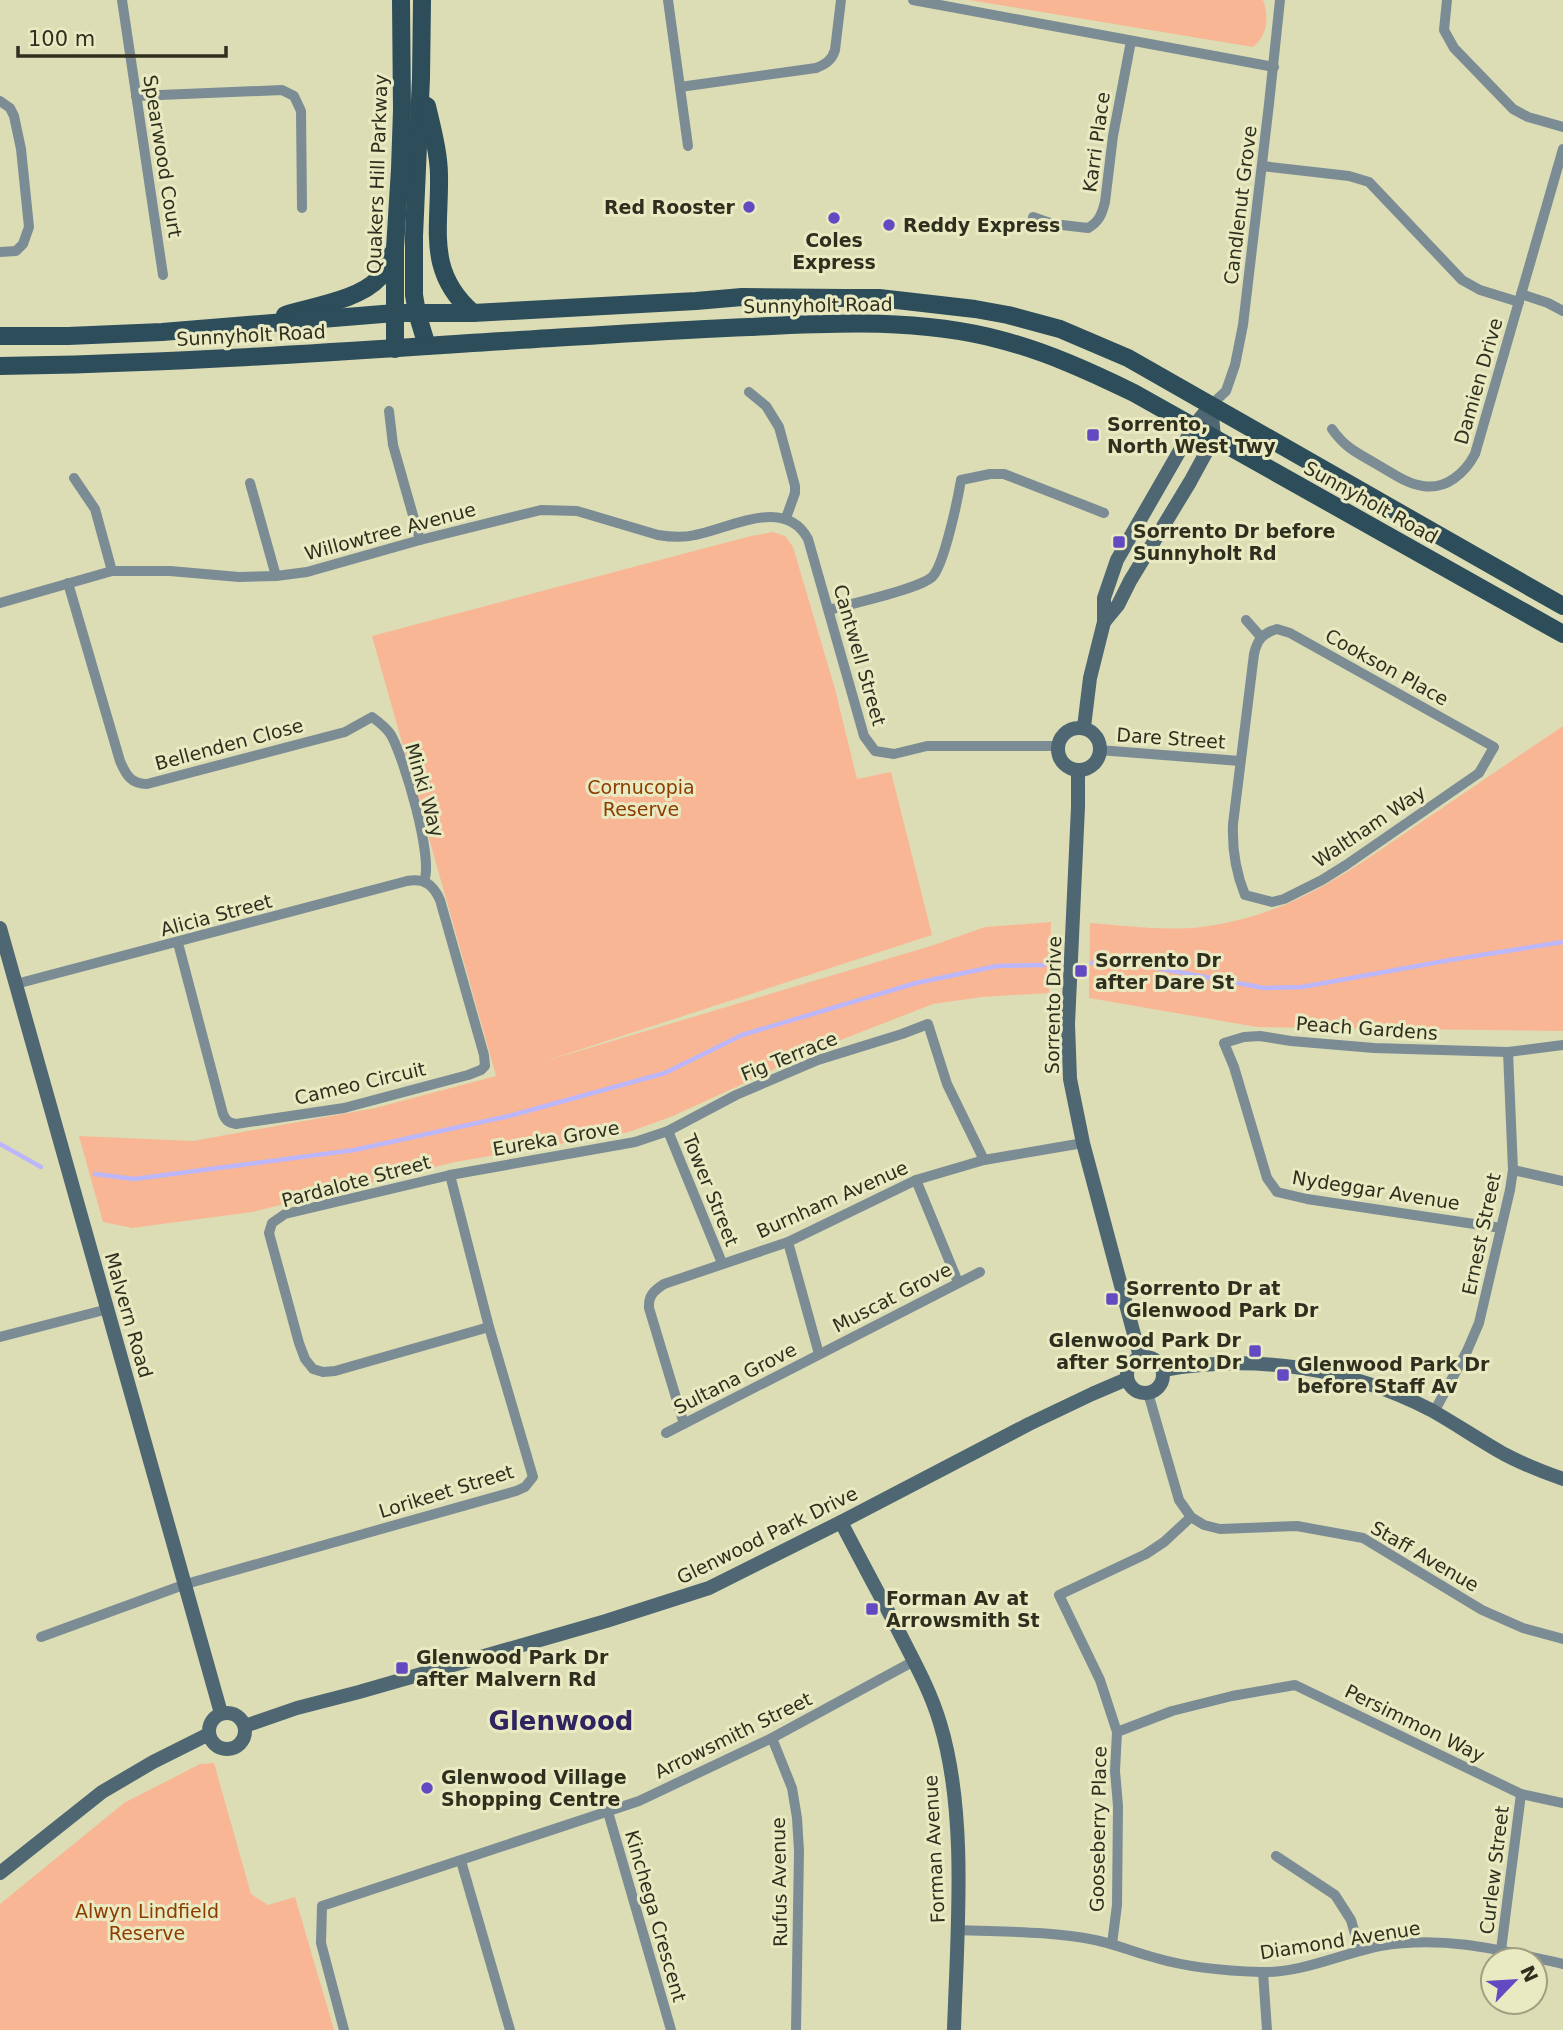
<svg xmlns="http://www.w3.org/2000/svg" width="1563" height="2030" font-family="'DejaVu Sans',sans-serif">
	<rect width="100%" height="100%" fill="#dcddb5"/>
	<g fill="#f9b695">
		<path d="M969,0H1263C1269,17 1268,35 1253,47Z"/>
		<path d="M773,532L785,536L793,547L835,689L857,779L891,772L932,935L542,1062L934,945L985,927L1051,922L1049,993L982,997L933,1004L820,1048L673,1116L629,1132L455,1162L252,1212L132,1228L103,1222L79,1136L193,1141L375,1108L496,1076L372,636L751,536Z"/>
		<path d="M1563,726V1031L1257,1027L1089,998L1090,923C1127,926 1165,931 1202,927C1291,915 1345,874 1417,825C1466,792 1514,759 1563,726Z"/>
		<path d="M214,1763L251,1894L268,1905L295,1897L334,2030H0V1904L124,1803L200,1764Z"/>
	</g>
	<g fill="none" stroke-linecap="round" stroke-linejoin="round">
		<g stroke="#bcb6fa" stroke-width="4.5">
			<path d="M1092,963L1125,962L1264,988L1302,987L1450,960L1563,942"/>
			<path d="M0,1144L41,1167"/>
			<path d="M95,1174L134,1179L354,1150L509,1116L665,1073L742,1035L916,983L997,966L1044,965"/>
		</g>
		<g stroke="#7b8c94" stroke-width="10">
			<path d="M122,0L163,275"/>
			<path d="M668,0L688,146"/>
			<path d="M913,0L1274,67"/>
			<path d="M1447,0L1444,30L1454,48L1513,109L1528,117L1563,127"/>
			<path d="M680,87L816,68C826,64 832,60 835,50L841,0"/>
			<path d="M136,96L282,90L294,96L301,111L302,208"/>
			<path d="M0,101L10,108L14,116L21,149L29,227L23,244L16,251L0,252"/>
			<path d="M1262,166L1349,176L1369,182L1462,280L1480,290L1519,302"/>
			<path d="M1033,217L1053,224L1088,228C1099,222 1102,214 1105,202L1113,136L1131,41"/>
			<path d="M1521,294L1548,303L1563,311"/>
			<path d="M749,392L766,406L779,427L795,486V493L786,518"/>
			<path d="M1211,405L1226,391L1235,365L1243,325L1269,104L1280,0"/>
			<path d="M389,411L393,445L420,540"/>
			<path d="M1332,429C1346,449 1358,453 1378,465C1392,473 1407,484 1423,486C1446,490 1465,473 1475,454L1563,149"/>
			<path d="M74,478L95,509L112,571"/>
			<path d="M250,483L276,576"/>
			<path d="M68,583L120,761C126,775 131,784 147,784L345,732L372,717C379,722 386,727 391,735C404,758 434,859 424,881"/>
			<path d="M0,603L112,571H170L239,577L276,576L307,572L420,540L541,510L577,511L658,535C670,537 683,538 695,535C731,528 785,496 808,539L864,736L875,751L894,754L927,746H1058"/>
			<path d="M829,610C850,604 919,589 932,577C944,566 958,498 961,480L990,474H1004L1104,513"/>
			<path d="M1246,620L1261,637"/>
			<path d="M1277,629L1290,633L1494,747L1479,773L1346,865L1322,880L1284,899L1272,902L1245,895C1235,871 1232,850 1233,824L1254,654C1257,640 1263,633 1277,629Z"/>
			<path d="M1099,750L1240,761"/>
			<path d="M16,984L407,881C424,878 433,884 440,900L484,1055L485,1066L481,1070L468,1075L344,1108L236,1124C229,1123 226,1121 223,1114L178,943"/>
			<path d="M668,1131L722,1263"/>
			<path d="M1513,1170L1563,1181"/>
			<path d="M916,1180L958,1282"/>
			<path d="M1501,1228L1307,1199L1277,1192L1267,1178L1234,1067L1224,1043L1244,1037L1260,1036L1291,1041L1374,1048L1508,1052L1563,1045"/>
			<path d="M788,1242L819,1354"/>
			<path d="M489,1327L335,1371L323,1372L313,1369L305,1359L299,1343L269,1233L272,1223L285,1214L450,1175L635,1142L668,1131L736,1095L818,1060L902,1034L928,1024L947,1084L984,1160"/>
			<path d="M0,1337L108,1309"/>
			<path d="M1148,1393L1179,1500L1191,1517L1204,1525L1220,1529L1297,1526L1363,1538L1482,1610L1523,1628L1563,1639"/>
			<path d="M1434,1412L1467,1351L1479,1323L1510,1190L1513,1170L1508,1052"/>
			<path d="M684,1424L649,1308C648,1295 655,1290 664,1284L788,1242L916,1180L984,1160L1083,1143"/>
			<path d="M666,1433L980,1272"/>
			<path d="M41,1637L186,1584L516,1491L525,1487L533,1477L489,1327L450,1175"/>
			<path d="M1117,1732L1172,1711L1232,1696L1295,1685L1521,1794L1563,1803"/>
			<path d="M772,1738L792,1788L797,1818L799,1851L796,2030"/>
			<path d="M608,1812L671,2030"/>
			<path d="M1276,1856L1335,1895L1351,1920L1360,1951"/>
			<path d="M461,1861L510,2030"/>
			<path d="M957,1930C1003,1932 1050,1931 1095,1940C1116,1944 1135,1953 1156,1958C1190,1968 1225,1971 1261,1972C1302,1973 1340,1954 1380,1946C1444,1935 1501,1950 1563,1964"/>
			<path d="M1112,1944L1117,1905L1118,1806L1115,1771L1117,1732L1100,1680L1059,1595L1146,1554L1164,1542L1191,1517"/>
			<path d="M1501,1950L1521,1794"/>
			<path d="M1263,1972L1267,2030"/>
			<path d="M344,2030L321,1943L322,1906L639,1801L772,1738L914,1661"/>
		</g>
		<g stroke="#4e6773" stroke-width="14">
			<path d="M1104,622L1118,605L1130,581L1190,482L1214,438L1211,405"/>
			<path d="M1084,727L1090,678L1104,622V598L1117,560L1194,426L1211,405"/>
			<circle cx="1079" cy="749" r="21"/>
			<path d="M1078,771V807L1068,1024L1070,1079L1083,1143L1140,1357"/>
			<path d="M0,928L221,1713"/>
			<circle cx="1145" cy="1375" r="18"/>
			<path d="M1163,1370C1255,1354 1348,1367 1431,1410C1456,1424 1479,1440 1504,1454C1523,1464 1543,1472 1563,1479"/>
			<path d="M841,1522C859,1557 878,1592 896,1626C912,1658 930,1689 940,1723C968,1815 957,1934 954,2030"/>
			<circle cx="227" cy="1731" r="18"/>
			<path d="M245,1726L297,1708L359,1692L606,1621L709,1588L841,1522L1029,1424L1092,1394L1127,1379"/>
			<path d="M0,1873L102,1792L153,1762L209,1734"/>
		</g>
		<g stroke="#2d4d5b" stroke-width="18">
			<path d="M422,0L421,78L414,236V295L417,313L427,346"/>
			<path d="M427,106C432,128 439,153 439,176C440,230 426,272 473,313"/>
			<path d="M285,315C313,306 359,300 379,278C385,272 389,262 392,254"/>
			<path d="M0,336H68L162,332L395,313H473L696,301L742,297L845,298H879L975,309L1008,315L1060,329L1128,358L1563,606"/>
			<path d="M395,349V248L400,169L402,110L401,0"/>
			<path d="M0,366C179,364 357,350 536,339C606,335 677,330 749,327C832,323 919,318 1001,340C1047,352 1091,372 1134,393L1563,634"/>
		</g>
	</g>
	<g fill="#6349c2" stroke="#e9eac2" stroke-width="2.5">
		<circle cx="749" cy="207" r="7"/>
		<circle cx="834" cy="218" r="7"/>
		<circle cx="889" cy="225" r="7"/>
		<rect x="1086" y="428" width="14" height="14" rx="3.5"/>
		<rect x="1112" y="535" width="14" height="14" rx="3.5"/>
		<rect x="1074" y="964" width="14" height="14" rx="3.5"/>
		<rect x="1105" y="1292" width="14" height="14" rx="3.5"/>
		<rect x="1248" y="1344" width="14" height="14" rx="3.5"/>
		<rect x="1276" y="1368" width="14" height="14" rx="3.5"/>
		<rect x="865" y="1602" width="14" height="14" rx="3.5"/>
		<rect x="395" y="1661" width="14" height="14" rx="3.5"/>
		<circle cx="427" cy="1788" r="7"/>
	</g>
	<g text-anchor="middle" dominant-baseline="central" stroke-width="6" stroke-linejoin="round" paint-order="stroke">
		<g font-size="19" fill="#2f2f1f" stroke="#e9eac2">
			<text transform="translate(1096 142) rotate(-82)">Karri Place</text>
			<text transform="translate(163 156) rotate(81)">Spearwood Court</text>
			<text transform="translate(377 174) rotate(-88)">Quakers Hill Parkway</text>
			<text transform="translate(1240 205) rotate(-83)">Candlenut Grove</text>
			<text transform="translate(818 305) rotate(-1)">Sunnyholt Road</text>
			<text transform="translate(251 335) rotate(-3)">Sunnyholt Road</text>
			<text transform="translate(1478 381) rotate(-74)">Damien Drive</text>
			<text transform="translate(1371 502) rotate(29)">Sunnyholt Road</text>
			<text transform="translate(390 531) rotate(-15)">Willowtree Avenue</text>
			<text transform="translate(860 655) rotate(74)">Cantwell Street</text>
			<text transform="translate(1387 667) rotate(29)">Cookson Place</text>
			<text transform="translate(1171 738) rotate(4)">Dare Street</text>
			<text transform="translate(229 744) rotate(-15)">Bellenden Close</text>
			<text transform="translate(425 790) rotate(74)">Minki Way</text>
			<text transform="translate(1369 826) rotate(-34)">Waltham Way</text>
			<text transform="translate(216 915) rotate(-15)">Alicia Street</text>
			<text transform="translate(1053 1005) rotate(-89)">Sorrento Drive</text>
			<text transform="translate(1367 1028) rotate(4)">Peach Gardens</text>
			<text transform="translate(789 1056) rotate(-22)">Fig Terrace</text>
			<text transform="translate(360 1083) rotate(-13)">Cameo Circuit</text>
			<text transform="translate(556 1138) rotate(-10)">Eureka Grove</text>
			<text transform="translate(356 1181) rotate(-15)">Pardalote Street</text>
			<text transform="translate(711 1190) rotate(68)">Tower Street</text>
			<text transform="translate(1376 1190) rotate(9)">Nydeggar Avenue</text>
			<text transform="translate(832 1199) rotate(-24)">Burnham Avenue</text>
			<text transform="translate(1481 1234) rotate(-78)">Ernest Street</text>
			<text transform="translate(892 1297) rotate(-27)">Muscat Grove</text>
			<text transform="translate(129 1315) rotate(74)">Malvern Road</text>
			<text transform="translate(735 1378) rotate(-27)">Sultana Grove</text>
			<text transform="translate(446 1491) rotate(-17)">Lorikeet Street</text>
			<text transform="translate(767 1535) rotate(-26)">Glenwood Park Drive</text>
			<text transform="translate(1425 1556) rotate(30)">Staff Avenue</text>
			<text transform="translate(1415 1723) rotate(26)">Persimmon Way</text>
			<text transform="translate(733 1735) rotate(-26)">Arrowsmith Street</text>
			<text transform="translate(1098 1829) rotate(-89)">Gooseberry Place</text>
			<text transform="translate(934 1849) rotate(-93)">Forman Avenue</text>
			<text transform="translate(1494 1870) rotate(-83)">Curlew Street</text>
			<text transform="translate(779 1882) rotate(-91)">Rufus Avenue</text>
			<text transform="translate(656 1916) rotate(74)">Kinchega Crescent</text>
			<text transform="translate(1340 1940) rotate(-9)">Diamond Avenue</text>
		</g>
		<g font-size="19" font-weight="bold" fill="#2f2f1f" stroke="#e9eac2" text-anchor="start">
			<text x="735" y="207" text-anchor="end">Red Rooster</text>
			<text x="903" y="225">Reddy Express</text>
			<text x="834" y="240" text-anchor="middle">Coles<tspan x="834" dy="22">Express</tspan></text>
			<text x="1107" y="424">Sorrento,<tspan x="1107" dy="22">North West Twy</tspan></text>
			<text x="1133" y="531">Sorrento Dr before<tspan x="1133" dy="22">Sunnyholt Rd</tspan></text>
			<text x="1095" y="960">Sorrento Dr<tspan x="1095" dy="22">after Dare St</tspan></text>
			<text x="1126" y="1288">Sorrento Dr at<tspan x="1126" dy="22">Glenwood Park Dr</tspan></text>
			<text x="1241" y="1340" text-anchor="end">Glenwood Park Dr<tspan x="1241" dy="22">after Sorrento Dr</tspan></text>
			<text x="1297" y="1364">Glenwood Park Dr<tspan x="1297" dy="22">before Staff Av</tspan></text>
			<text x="886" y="1598">Forman Av at<tspan x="886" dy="22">Arrowsmith St</tspan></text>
			<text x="416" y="1657">Glenwood Park Dr<tspan x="416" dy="22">after Malvern Rd</tspan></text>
			<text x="441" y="1777">Glenwood Village<tspan x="441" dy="22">Shopping Centre</tspan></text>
		</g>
		<g font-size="19" fill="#8c3c00" stroke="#e9eac2">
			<text x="641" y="787">Cornucopia<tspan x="641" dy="22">Reserve</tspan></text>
			<text x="147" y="1911">Alwyn Lindfield<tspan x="147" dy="22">Reserve</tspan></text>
		</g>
		<g font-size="26" font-weight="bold" fill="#2f245f" stroke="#e9eac2">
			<text x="561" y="1721">Glenwood</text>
		</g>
	</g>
	<g transform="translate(1514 1981) rotate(65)"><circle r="33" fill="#e9eac2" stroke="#9f9f81" stroke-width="2"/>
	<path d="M0-5L12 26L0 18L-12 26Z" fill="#6349c2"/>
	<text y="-10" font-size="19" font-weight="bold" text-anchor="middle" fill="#2f2f1f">N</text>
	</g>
	<path d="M18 46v10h208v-10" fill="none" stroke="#2f2f1f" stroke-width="3.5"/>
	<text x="28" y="46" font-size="21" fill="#2f2f1f" stroke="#e9eac2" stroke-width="5" paint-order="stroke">100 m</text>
</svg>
